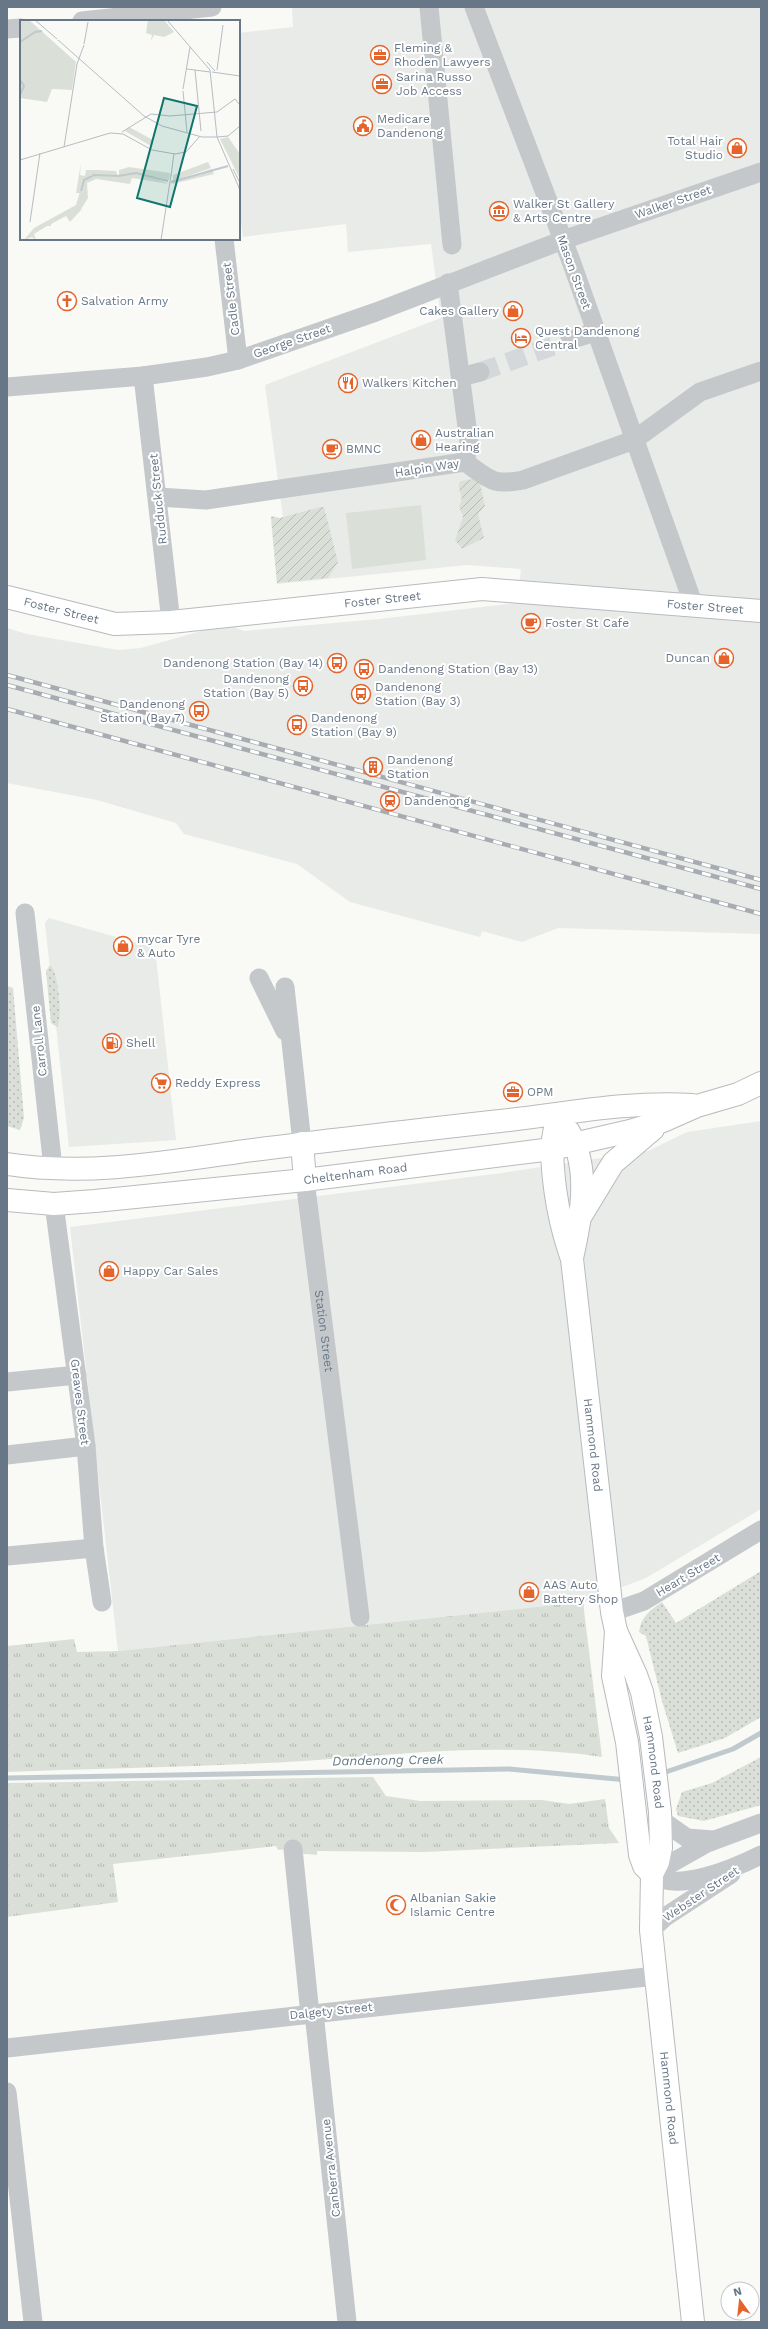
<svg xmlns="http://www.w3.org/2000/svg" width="768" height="2329" font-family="'Work Sans',sans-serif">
	<defs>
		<pattern id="grass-dots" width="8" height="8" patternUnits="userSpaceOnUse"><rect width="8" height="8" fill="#dae0d7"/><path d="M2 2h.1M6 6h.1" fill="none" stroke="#b5bab4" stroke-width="1.8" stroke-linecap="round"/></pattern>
		<pattern id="park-tufts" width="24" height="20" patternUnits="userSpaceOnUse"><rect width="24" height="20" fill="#dae0d7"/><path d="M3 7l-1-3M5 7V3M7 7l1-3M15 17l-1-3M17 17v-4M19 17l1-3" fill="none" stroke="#b5bab4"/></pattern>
		<pattern id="garden-furrows" width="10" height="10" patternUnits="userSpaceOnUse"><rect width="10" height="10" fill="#dae0d7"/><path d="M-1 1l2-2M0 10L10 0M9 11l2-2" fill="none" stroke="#b5bab4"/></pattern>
	</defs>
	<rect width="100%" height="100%" fill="#f9f9f6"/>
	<g fill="#e9ebe9">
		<path d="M292,7H761V934L558,928L522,942L482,931L480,937L350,902L297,864L184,834L176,823L97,800L7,783V628L27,634L118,650L141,648L205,630L231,626L244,631L379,619L517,603L521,569L467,565L277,584L271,522L283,517L265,385L441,318L431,244L348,252L346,224L243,237L239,207V33L293,27Z"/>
		<path d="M49,918L155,948L176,1140L69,1147L45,923Z"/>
		<path d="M761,1121V1509L646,1578L583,1602L118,1651L70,1227L502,1173L648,1151L687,1132Z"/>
	</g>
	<g fill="url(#grass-dots)">
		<path d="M50,965C58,970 63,1020 57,1027L51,1023L46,971Z"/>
		<path d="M7,986L13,988L24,1118L20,1130L7,1126Z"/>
		<path d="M761,1571V1717L725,1738L678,1753L662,1701L646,1636L639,1632C641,1617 650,1610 662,1602L676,1623Z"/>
		<path d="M761,1757V1805L704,1821L678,1816L676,1809L682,1792L712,1783Z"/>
	</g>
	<g fill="url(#park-tufts)">
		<path d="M583,1602L602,1757C504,1742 402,1754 303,1761C205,1767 106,1768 7,1772V1646L74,1639L77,1652L118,1651Z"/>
		<path d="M373,1777L386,1796L420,1801L542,1800L569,1804L605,1799L609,1828L619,1843L424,1852L317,1851V1855L298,1853L297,1848L278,1850L276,1846L113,1864L118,1902L7,1917V1783Z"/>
	</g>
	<g fill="url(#garden-furrows)">
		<path d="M473,479L480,483L485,506L478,514L484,538L462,549L455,540L463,517L459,506C465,498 458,493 459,483L461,481Z"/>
		<path d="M320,507H324L338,562L328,578L277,583L271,516L280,518Z"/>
	</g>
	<path fill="#dae0d7" d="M421,505L426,560L352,569L346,513Z"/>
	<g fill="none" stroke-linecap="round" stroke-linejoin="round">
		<g stroke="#bfc9ce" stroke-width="5">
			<path d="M660,1774L733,1749L761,1733"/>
			<path d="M7,1778L509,1769L627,1780"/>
		</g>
		<path stroke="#d5d8da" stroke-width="19" stroke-dasharray="19 10" stroke-linecap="butt" d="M480,372L570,340"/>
		<defs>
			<g id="major">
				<path id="s2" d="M7,597L115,624L171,622L482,589L761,611"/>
				<path id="s3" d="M558,1114C556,1125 552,1138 552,1150C553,1187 560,1225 572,1259L612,1612L616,1631L636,1675L642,1692L651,1737L660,1812L661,1848L658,1862L652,1874L651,1930L693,2322"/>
				<path d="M569,1132C591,1169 581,1218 572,1258"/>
				<path d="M302,1143L305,1180"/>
				<path d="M7,1164C84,1176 162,1163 238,1152C328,1140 419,1130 509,1120C569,1113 631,1101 692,1105"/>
				<path id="s4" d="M7,1200L54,1204L95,1201L305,1180L552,1149L630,1131L663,1121L697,1106L738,1094L761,1083"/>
				<path d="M582,1214L613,1163L653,1129"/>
				<path d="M616,1631L613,1676L627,1742L640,1855L644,1866L652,1874"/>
			</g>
		</defs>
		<use href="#major" stroke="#b7bbbf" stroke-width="24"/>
		<g stroke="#c4c8cb" stroke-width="19">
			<path d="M429,7L452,245"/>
			<path d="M474,7L571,261L694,606"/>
			<path d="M82,21L212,7"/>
			<path d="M7,29L21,28"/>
			<path d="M224,239L238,360"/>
			<path d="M448,283L469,442L465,462"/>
			<path d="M570,340L595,332"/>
			<path d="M143,376L171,622"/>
			<path d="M461,377L480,372"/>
			<path d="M7,387L143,376L207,367L238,360L376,312L563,240L761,172"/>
			<path d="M465,462C489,479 492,486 523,480L634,440L700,392L761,371"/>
			<path d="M158,497L206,500L465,462"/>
			<path d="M25,913L53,1168"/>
			<path d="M259,978L285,1031"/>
			<path d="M285,987L302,1143"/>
			<path id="s1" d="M305,1180L360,1617"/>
			<path d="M54,1204L86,1446L94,1548L102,1602"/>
			<path d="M7,1382L77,1375"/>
			<path d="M7,1455L86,1446"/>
			<path d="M7,1556L94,1548"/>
			<path d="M612,1612L644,1601L761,1530"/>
			<path d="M660,1819L687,1838L713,1840"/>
			<path d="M761,1823L707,1843L652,1874C676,1894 737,1867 761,1855"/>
			<path d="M293,1849L310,2014"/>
			<path d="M651,1930L665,1917L731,1874"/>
			<path d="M314,2013L347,2322"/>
			<path d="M7,2048L655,1976"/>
			<path d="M7,2092L33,2322"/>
		</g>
		<use href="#major" stroke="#fff" stroke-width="22"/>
		<defs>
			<g id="rail">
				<path d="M7,675L761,880"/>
				<path d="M7,685L761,889"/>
				<path d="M7,709L761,914"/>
			</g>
		</defs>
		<use href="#rail" stroke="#a7acb2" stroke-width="4.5"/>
		<use href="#rail" stroke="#fff" stroke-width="3" stroke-dasharray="9" stroke-linecap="butt"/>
	</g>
	<defs>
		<symbol id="office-ring" viewBox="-11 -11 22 22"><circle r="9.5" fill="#fff" stroke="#e4642b" stroke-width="1.5"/><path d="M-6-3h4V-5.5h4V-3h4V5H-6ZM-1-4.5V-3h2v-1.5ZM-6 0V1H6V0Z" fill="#e4642b"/></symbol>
		<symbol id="civic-ring" viewBox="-11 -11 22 22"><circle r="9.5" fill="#fff" stroke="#e4642b" stroke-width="1.5"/><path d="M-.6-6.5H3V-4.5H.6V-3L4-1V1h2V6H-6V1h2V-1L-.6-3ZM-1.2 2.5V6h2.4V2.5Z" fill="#e4642b"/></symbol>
		<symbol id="shop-ring" viewBox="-11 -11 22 22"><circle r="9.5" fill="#fff" stroke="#e4642b" stroke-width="1.5"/><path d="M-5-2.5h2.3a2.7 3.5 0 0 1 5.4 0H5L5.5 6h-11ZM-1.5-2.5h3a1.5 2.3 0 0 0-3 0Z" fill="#e4642b"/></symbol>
		<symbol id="museum-ring" viewBox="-11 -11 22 22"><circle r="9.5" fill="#fff" stroke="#e4642b" stroke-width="1.5"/><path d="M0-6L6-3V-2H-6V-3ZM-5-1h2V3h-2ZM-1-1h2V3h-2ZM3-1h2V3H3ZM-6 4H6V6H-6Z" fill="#e4642b"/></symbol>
		<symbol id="church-ring" viewBox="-11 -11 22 22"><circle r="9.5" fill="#fff" stroke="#e4642b" stroke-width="1.5"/><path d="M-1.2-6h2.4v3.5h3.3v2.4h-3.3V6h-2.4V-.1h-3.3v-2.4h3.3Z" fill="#e4642b"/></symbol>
		<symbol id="hotel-ring" viewBox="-11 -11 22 22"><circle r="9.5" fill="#fff" stroke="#e4642b" stroke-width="1.5"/><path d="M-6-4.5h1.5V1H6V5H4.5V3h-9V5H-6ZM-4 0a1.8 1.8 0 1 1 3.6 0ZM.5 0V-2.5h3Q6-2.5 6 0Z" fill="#e4642b"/></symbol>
		<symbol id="restaurant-ring" viewBox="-11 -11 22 22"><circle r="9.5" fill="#fff" stroke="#e4642b" stroke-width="1.5"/><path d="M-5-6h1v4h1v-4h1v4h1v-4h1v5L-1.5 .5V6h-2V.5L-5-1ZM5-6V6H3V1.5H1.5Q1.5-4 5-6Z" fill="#e4642b"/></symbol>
		<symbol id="cafe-ring" viewBox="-11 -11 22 22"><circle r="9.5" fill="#fff" stroke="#e4642b" stroke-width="1.5"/><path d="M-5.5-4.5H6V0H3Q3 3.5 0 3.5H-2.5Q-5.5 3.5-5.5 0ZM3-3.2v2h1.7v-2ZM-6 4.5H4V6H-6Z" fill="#e4642b"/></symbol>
		<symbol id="bus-ring" viewBox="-11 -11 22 22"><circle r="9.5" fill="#fff" stroke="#e4642b" stroke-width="1.5"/><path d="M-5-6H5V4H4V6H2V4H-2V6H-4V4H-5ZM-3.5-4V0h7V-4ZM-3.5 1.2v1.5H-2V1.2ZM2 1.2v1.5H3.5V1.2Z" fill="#e4642b"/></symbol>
		<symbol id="building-ring" viewBox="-11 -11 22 22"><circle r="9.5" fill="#fff" stroke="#e4642b" stroke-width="1.5"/><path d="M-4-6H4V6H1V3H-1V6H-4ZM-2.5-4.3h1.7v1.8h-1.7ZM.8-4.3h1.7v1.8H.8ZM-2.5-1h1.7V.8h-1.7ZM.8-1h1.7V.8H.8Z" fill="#e4642b"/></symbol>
		<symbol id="station-ring" viewBox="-11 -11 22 22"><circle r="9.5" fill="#fff" stroke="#e4642b" stroke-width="1.5"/><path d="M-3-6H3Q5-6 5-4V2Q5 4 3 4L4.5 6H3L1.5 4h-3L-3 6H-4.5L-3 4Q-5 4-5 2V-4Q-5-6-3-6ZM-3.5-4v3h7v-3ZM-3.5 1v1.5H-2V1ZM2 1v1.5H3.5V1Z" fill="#e4642b"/></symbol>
		<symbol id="fuel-ring" viewBox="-11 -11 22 22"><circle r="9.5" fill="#fff" stroke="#e4642b" stroke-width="1.5"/><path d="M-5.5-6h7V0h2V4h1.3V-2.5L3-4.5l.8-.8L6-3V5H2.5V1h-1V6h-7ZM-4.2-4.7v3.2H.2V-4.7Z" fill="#e4642b"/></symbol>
		<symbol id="supermarket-ring" viewBox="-11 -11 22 22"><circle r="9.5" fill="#fff" stroke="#e4642b" stroke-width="1.5"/><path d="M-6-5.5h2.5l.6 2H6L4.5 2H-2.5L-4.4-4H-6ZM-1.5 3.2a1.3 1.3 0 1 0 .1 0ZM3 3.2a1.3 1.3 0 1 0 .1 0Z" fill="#e4642b"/></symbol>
		<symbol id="mosque-ring" viewBox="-11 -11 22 22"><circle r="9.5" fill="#fff" stroke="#e4642b" stroke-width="1.5"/><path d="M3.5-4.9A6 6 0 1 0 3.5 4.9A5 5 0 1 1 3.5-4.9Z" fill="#e4642b"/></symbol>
	</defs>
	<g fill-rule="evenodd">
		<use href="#office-ring" x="369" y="44" width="22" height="22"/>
		<use href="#office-ring" x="371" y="73" width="22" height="22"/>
		<use href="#civic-ring" x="352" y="115" width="22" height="22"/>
		<use href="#shop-ring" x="726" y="137" width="22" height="22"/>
		<use href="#museum-ring" x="488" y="200" width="22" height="22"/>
		<use href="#church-ring" x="56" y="290" width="22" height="22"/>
		<use href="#shop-ring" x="502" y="300" width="22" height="22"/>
		<use href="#hotel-ring" x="510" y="327" width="22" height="22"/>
		<use href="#restaurant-ring" x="337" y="372" width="22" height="22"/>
		<use href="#shop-ring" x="410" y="429" width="22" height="22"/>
		<use href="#cafe-ring" x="321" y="438" width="22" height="22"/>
		<use href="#cafe-ring" x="520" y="612" width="22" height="22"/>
		<use href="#shop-ring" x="713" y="647" width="22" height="22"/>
		<use href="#bus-ring" x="326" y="652" width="22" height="22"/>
		<use href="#bus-ring" x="353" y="658" width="22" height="22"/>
		<use href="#bus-ring" x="292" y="675" width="22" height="22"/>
		<use href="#bus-ring" x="350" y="683" width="22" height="22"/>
		<use href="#bus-ring" x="188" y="700" width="22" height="22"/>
		<use href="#bus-ring" x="286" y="714" width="22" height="22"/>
		<use href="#building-ring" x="362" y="756" width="22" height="22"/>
		<use href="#station-ring" x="379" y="790" width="22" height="22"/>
		<use href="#shop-ring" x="112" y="935" width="22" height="22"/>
		<use href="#fuel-ring" x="101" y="1032" width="22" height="22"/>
		<use href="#supermarket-ring" x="150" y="1072" width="22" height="22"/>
		<use href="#office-ring" x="502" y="1081" width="22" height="22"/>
		<use href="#shop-ring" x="98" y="1260" width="22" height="22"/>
		<use href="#shop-ring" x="518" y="1581" width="22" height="22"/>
		<use href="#mosque-ring" x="385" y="1894" width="22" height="22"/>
	</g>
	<g text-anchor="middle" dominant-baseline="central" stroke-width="4" stroke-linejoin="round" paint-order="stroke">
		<g font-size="12" fill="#687787" stroke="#fff" text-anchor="start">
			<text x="394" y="48">Fleming &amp;<tspan x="394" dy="14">Rhoden Lawyers</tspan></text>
			<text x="396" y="77">Sarina Russo<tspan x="396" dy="14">Job Access</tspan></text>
			<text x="377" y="119">Medicare<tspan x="377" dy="14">Dandenong</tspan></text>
			<text x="723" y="141" text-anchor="end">Total Hair<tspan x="723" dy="14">Studio</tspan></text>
			<text x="513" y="204">Walker St Gallery<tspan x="513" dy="14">&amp; Arts Centre</tspan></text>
			<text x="81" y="301">Salvation Army</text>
			<text x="499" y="311" text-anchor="end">Cakes Gallery</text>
			<text x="535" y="331">Quest Dandenong<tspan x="535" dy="14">Central</tspan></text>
			<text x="362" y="383">Walkers Kitchen</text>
			<text x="435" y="433">Australian<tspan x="435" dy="14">Hearing</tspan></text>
			<text x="346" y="449">BMNC</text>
			<text x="545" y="623">Foster St Cafe</text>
			<text x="710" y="658" text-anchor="end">Duncan</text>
			<text x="323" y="663" text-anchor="end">Dandenong Station (Bay 14)</text>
			<text x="378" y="669">Dandenong Station (Bay 13)</text>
			<text x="289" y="679" text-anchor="end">Dandenong<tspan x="289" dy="14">Station (Bay 5)</tspan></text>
			<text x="375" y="687">Dandenong<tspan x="375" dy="14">Station (Bay 3)</tspan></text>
			<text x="185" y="704" text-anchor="end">Dandenong<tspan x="185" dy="14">Station (Bay 7)</tspan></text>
			<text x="311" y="718">Dandenong<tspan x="311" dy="14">Station (Bay 9)</tspan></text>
			<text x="387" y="760">Dandenong<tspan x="387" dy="14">Station</tspan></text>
			<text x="404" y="801">Dandenong</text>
			<text x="137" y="939">mycar Tyre<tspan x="137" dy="14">&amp; Auto</tspan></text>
			<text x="126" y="1043">Shell</text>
			<text x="175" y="1083">Reddy Express</text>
			<text x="527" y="1092">OPM</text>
			<text x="123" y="1271">Happy Car Sales</text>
			<text x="543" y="1585">AAS Auto<tspan x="543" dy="14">Battery Shop</tspan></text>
			<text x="410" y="1898">Albanian Sakie<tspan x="410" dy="14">Islamic Centre</tspan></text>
		</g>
		<g font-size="12" fill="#687787" stroke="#fff">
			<text transform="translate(673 202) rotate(-19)">Walker Street</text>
			<text transform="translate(574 272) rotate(70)">Mason Street</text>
			<text transform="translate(231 299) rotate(-97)">Cadle Street</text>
			<text transform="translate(292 341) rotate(-19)">George Street</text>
			<text transform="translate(427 468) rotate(-9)">Halpin Way</text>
			<text transform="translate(158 499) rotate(-96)">Rudduck Street</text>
			<text stroke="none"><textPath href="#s2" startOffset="380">Foster Street</textPath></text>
			<text stroke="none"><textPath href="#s2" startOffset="704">Foster Street</textPath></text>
			<text stroke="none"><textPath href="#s2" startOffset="56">Foster Street</textPath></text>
			<text transform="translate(39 1041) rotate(-96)">Carroll Lane</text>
			<text stroke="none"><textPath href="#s4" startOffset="350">Cheltenham Road</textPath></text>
			<text stroke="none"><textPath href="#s1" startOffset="152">Station Street</textPath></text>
			<text transform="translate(80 1402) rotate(83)">Greaves Street</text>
			<text stroke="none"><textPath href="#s3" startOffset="335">Hammond Road</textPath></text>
			<text transform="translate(688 1575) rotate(-31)">Heart Street</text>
			<text stroke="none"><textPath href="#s3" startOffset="660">Hammond Road</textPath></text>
			<text transform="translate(701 1894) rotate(-34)">Webster Street</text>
			<text transform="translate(331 2011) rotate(-6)">Dalgety Street</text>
			<text stroke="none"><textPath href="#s3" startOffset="999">Hammond Road</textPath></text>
			<text transform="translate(331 2168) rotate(-96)">Canberra Avenue</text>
		</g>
		<g font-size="13" font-style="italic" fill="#637883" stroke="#fff">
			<text transform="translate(388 1760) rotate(-1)">Dandenong Creek</text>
		</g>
	</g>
	<g transform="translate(20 20)">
		<rect width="220" height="220" fill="#f9f9f6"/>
		<path d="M109,107L133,120L131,126L105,111ZM188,142L191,148L153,161V155ZM61,143L60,155L65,156L66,150H77L96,151L98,156L71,155L62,163L60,173H56ZM192,149L194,154L152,164V163Z" fill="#dae0d7"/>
		<path d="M0,0H9L56,42L52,70L32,69L27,82L0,78ZM128,0H144L154,12L144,17L134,15L131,21L132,15L126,13ZM208,117L220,134V159L200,119ZM109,147L150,153L149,160L127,155L149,164L112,158L110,164L76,159L67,163L68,178L61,189L63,193L61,190L50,202L46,196L31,204V206H27L14,214L16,220L12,217L4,220L14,208L56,185L63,162L68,157L75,155L99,157V150Z" fill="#dae0d7"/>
		<path d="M29,24L36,26L35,33L20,38L18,30ZM35 40a7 7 0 1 1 14 0a7 7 0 1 1-14 0ZM2 47a6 6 0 1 1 12 0a6 6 0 1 1-12 0Z" fill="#dae0d7"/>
		<path fill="none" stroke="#bfc9ce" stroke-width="2" d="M0,22L15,12L22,11M0,60L4,66L0,75M151,162L208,146M61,171L64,160L74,155L98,156L116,153L148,161"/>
		<path fill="none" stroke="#b6bdc3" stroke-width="1" d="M15,0L37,19M147,0L190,50L197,117L220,170M38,20L124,96L142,106L182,117H197M64,24L68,2M187,42L195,51M167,49L190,52M175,50L181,111M197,50L203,5M192,52L220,56M163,69L170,27M163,71L167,112M102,112L131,94L150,96L197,92L215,79L220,85M197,117L208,116L220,106M44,127L57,44L64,25M0,140L90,113L103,114L132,130L155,134L166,132L180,116M213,149L220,163M151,156L154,133M10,202L20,133M141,220L151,155"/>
		<path fill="#0f766e" fill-opacity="0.15" stroke="#0f766e" stroke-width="2" d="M144,78L177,86L150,187L117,178Z"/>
		<rect width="220" height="220" fill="none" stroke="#687787" stroke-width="2"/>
	</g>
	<rect width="768" height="2329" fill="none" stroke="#687787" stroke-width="16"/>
	<g transform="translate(740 2301) rotate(345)"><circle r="19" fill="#ffffff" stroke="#c3c9cf"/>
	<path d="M0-3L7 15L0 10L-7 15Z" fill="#e4642b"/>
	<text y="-6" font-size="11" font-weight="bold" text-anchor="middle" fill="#687787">N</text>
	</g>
</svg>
